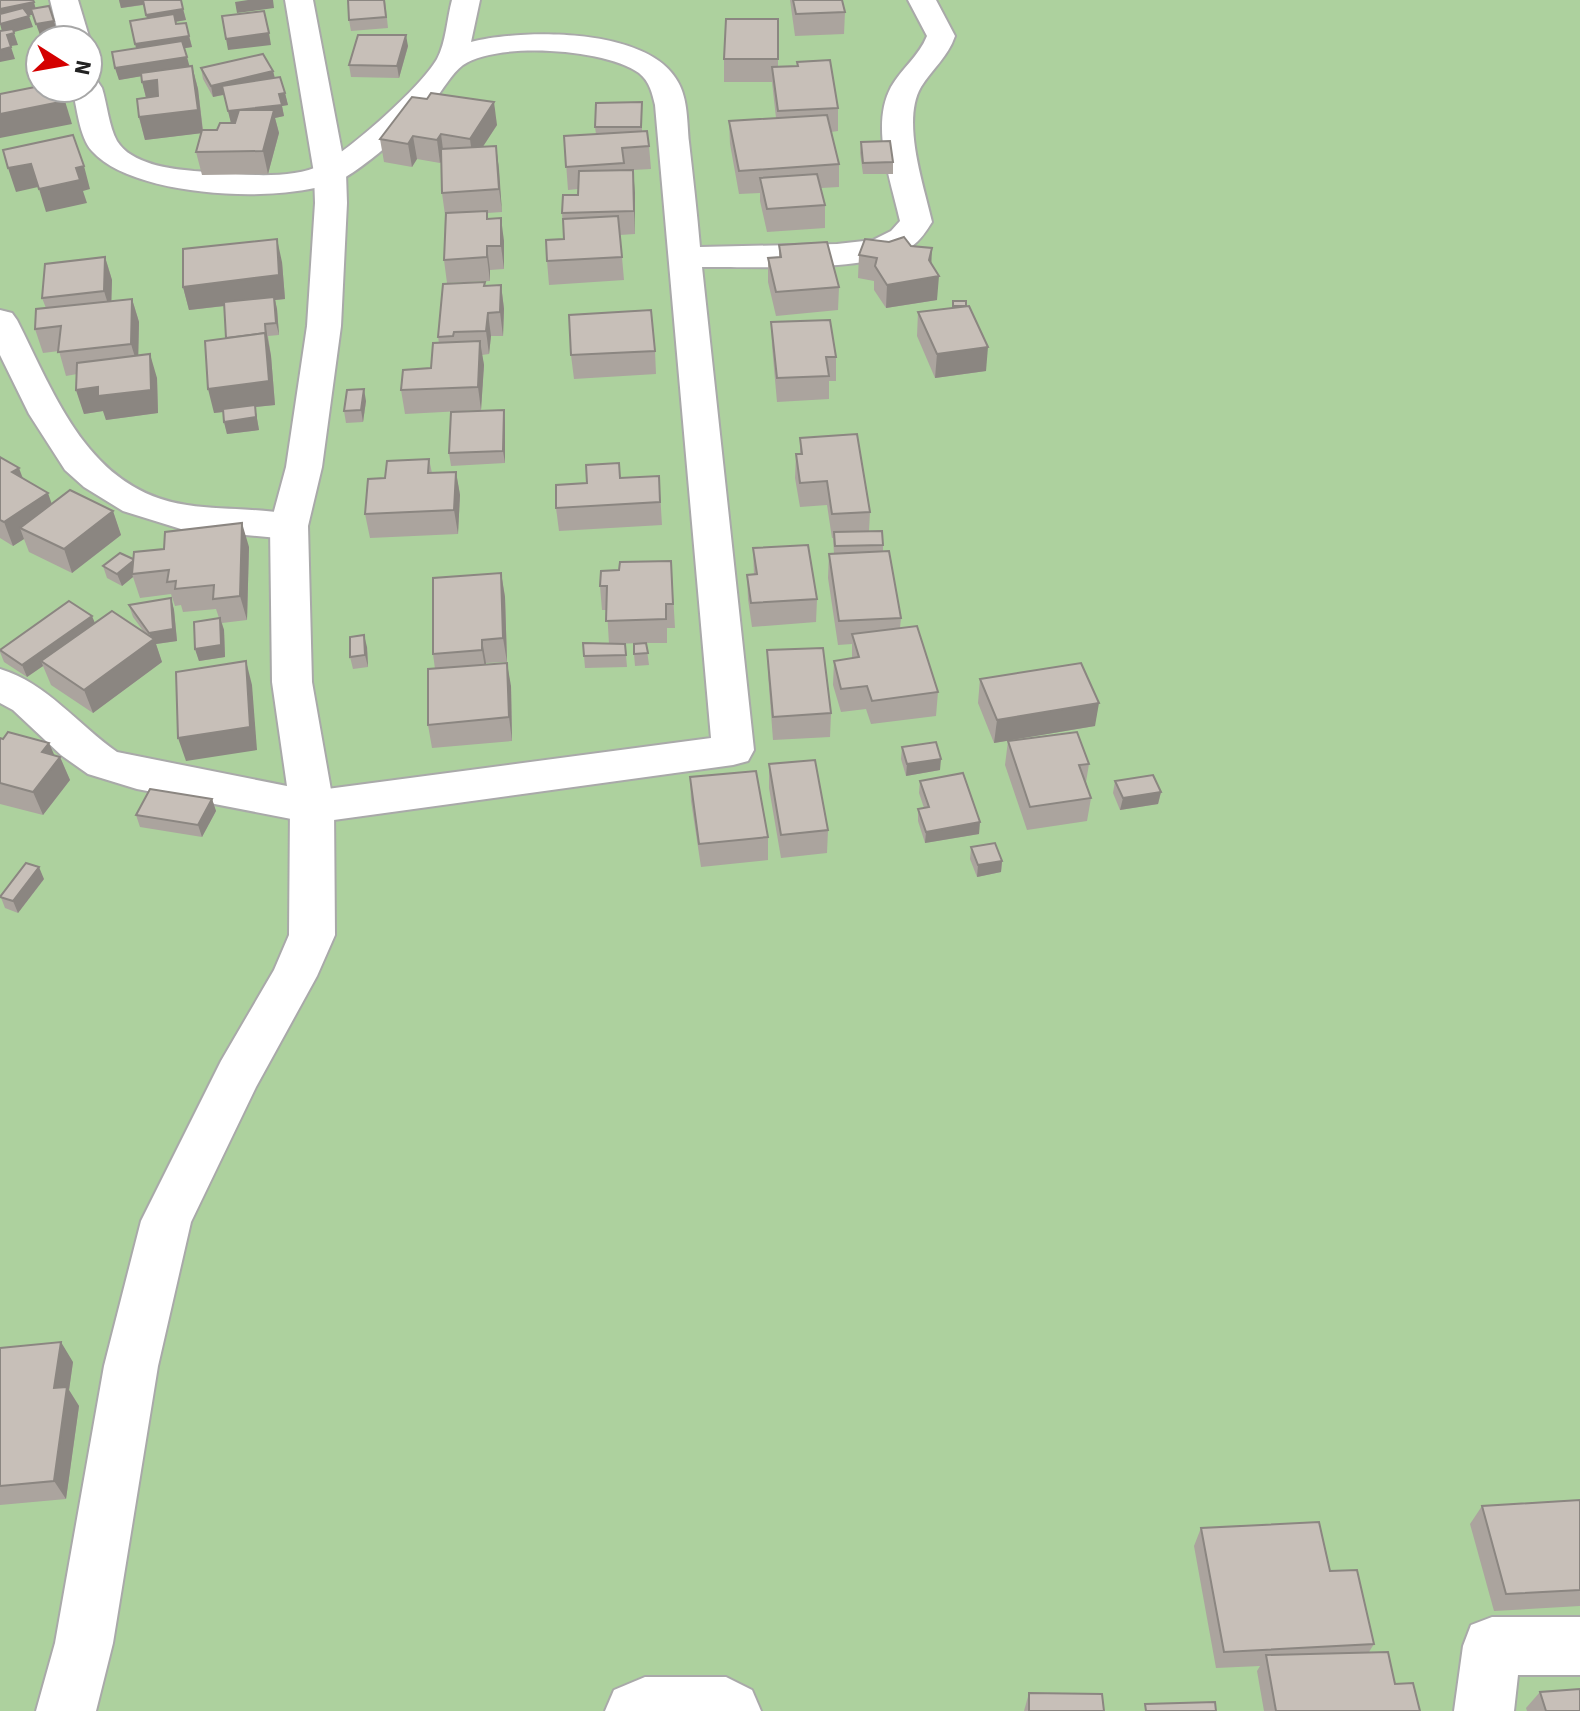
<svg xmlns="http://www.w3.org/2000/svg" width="1580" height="1711" font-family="'Source Sans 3',sans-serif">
	<rect width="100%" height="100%" fill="#f2efe9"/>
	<path fill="#add19e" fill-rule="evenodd" d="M0,0H1580V1711H0ZM40,40H88V88H40Z"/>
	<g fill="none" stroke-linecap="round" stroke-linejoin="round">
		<defs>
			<g id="minor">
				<path d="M50,0H78L90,40L88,42L60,40Z"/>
				<path d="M452,0H480L471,42C522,29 649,27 678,82C688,99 687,123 689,142C693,177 697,212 700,247L837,244L873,240L891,231L900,221C891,181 870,126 891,87C902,68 919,56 927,36L908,0H936L955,36C948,57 932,69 921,87C901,121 924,186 932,222C927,230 920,241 912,246C871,274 754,266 702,267L754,750L748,761L733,765L312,823L137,789L88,774L61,755L13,710L0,703V669C47,683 78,725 117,752L312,791L711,738L655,105C652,93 650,82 639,73C606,49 498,41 463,65C452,73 442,91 433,102C418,121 362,170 340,180C286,205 133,198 92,151C79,137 77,106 72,88H88V79L98,82L102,88C107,104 109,127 117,141C131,164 170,169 194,171C229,173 288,182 321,165C350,150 420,88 437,59C446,43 447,18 452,0Z"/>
				<path d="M0,310L12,313L17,320C56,397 89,491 187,505C225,511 265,507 302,517L308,526L302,535L289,539L181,529L123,511L84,487L65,470L29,414L0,355Z"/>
				<path d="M1492,1617H1580V1675H1518L1514,1711H1454L1463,1646L1471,1625Z"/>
				<path d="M645,1677H726L752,1690L761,1711H605L614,1690Z"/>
			</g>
			<path id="tertiary" d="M285,0H313L346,173L347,203L341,326L322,467L308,526L312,682L334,807L335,935L317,976L256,1087L191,1222L158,1366L113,1643L96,1711H36L55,1643L104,1366L141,1221L221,1061L274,970L289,935L290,807L272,682L270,526L286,467L307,326L315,203L314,173Z"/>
		</defs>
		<use href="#minor" stroke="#a9a9a9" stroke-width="4"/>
		<use href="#tertiary" stroke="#a9a9a9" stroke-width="4"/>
		<use href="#minor" fill="#fff" fill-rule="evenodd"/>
		<use href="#tertiary" fill="#fff" fill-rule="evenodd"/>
	</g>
	<g fill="#aba49e">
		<path d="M119,0H181L186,20L175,22L176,24L186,23L192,47L184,48L189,67L192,66L198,89L203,130H217L236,122L231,123L224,95L213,97L203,79L201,68L273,71L275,78L285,93L288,105L282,106L284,116L275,118L279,133L268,174L202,175L196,152L201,133L145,140L139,117L146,98L141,76L119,80L115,68L137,48L147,18L144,5L121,8Z"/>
		<path d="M385,0L388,28L351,31L349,20Z"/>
		<path d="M790,0H842L845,12L844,34L795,36Z"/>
		<path d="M778,19V67L797,66V62L838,108V131L831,132L839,164V187L821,188L825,205V228L767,232L760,201V193L739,194L730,144L729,121L776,118L772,82H724V59Z"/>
		<path d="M408,46L399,78L351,77L349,65Z"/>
		<path d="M642,102V131L649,146L651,169L633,170L635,234L620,235L624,280L549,285L547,261L564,239L562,213L578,195V189L568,190L564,136L596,134L595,127Z"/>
		<path d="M497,125L483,146H496L502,212L487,213L488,219L504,241V269L490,270V281L447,283L444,260L445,215L442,193V161L440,163L417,159L412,167L384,162L380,139Z"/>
		<path d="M861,142L893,162V174H863L860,153Z"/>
		<path d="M779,245L839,287L838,310L776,316L768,282V258H779Z"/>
		<path d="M911,246L931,265L937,300L886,308L874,290V281L858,278L859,255Z"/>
		<path d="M105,257L112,280L111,301L132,299L139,322L138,355L157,378L158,413L106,420L103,411L84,414L76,390L77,374L66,376L59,351L43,353L35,329L46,308L42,298Z"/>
		<path d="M282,262L285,299L275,300L277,309L279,335L268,336L271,356L275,405L255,407L259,430L227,434L224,422V412L214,413L226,338L225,306L189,310L183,287Z"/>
		<path d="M501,285L504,309L503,336H491L489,354L482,355L484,365L481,410L405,414L401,390L431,368L439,343L438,337L485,286Z"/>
		<path d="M953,301L966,306L986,371L935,378L917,336L918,312L952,308Z"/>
		<path d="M771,322L836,357V381H829V399L777,402L772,346Z"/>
		<path d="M655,351L656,374L574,379L571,355Z"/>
		<path d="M366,401L363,422L346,423L344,411Z"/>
		<path d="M504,410L505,422V463L451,466L449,453Z"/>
		<path d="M800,438L870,512L869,531L883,545V551L901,618L900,628L938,692L936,716L871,724L866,709L841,712L833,685L834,661L852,658V644L838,645L828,578L829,554H834L833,538H832L827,505L800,507L795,478L796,454H800Z"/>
		<path d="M0,457L52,504L113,511L121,535L72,573L29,552L24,539L13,546L0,538Z"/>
		<path d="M429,459L432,473L456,472L460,495L458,534L370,538L365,514L385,478Z"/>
		<path d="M659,476L662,525L559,531L556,508L587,483L620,478Z"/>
		<path d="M249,547L247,620L222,623L224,630L225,657L199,661L195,649L219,618L216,609L183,612L181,605L175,606L171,594L140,598L133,577L122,586L107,578L103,566L133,559Z"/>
		<path d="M753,548L817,599L816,622L752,627L748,599L747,575H754Z"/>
		<path d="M671,561L675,628H667V643H646L649,665L635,666L634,654L639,643L616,644H625L627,667L585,668L584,656L609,644L607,610H602L600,586L619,570Z"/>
		<path d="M501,573L505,597L507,662L486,663V664L511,686L512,741L432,748L428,725L435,669L433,654Z"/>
		<path d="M171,598L174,610L177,641L156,644L162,662L93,713L51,685L43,666L27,677L4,662L0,652V649L95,623L144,632L133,617L129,605Z"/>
		<path d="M367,647L368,667L353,669L350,657Z"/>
		<path d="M767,650L831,713L830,737L773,740L768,674Z"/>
		<path d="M980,679L1095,726L994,743L978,703Z"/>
		<path d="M0,738L60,757L70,780L43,815L0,804Z"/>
		<path d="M1008,741L1089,764L1086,782L1091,798L1087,821L1027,830L1005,765Z"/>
		<path d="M902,747L940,770L906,776L901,759Z"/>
		<path d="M769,764L828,830L827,853L781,858L769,788Z"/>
		<path d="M690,777L768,837V860L701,867L691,801Z"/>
		<path d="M920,781L979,834L925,843L918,821V809L924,808L919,793Z"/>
		<path d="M1115,781L1161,792L1158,804L1120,810L1113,793Z"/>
		<path d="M212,799L216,811L202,837L140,827L136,815Z"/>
		<path d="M971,847L1002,861L1001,872L977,877L970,859Z"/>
		<path d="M44,879L18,913L5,908L0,895Z"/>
		<path d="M0,1348L73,1362L69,1390L79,1406L66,1499L0,1505Z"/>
		<path d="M1580,1500V1606L1494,1611L1470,1524L1482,1506Z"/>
		<path d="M1201,1528L1330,1571L1374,1644L1369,1652L1420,1711H1264L1257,1671L1260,1666L1216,1668L1194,1546Z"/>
		<path d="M1540,1692L1580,1711H1527L1526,1708Z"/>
		<path d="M1029,1693L1104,1711H1024Z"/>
	</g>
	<g fill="#8b8681">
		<path d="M119,0H161V2L121,8Z"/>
		<path d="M248,0H273L274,8L237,13L235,2Z"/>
		<path d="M34,2L37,14L0,21V9Z"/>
		<path d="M183,9L186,20L149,26L146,15Z"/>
		<path d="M29,16L33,27L3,35L0,24Z"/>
		<path d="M54,21L57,32L40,35L36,24Z"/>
		<path d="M14,33L18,45L11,46L7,35Z"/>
		<path d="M269,33L271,45L228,50L226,39Z"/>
		<path d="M406,35L408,46L399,78L397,66Z"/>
		<path d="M189,36L192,47L138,56L135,44Z"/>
		<path d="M11,47L15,59L0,62V50Z"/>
		<path d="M187,57L190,68L119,80L115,68Z"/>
		<path d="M192,66L198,89L203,133L145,140L139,117Z"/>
		<path d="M273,71L276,83L213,97L211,86Z"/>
		<path d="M157,80L163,103L148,105L142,82Z"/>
		<path d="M285,93L288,105L282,106L284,116L275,118L279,133L268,174L263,151L272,118L231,123L228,111L279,94Z"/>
		<path d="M65,101L72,124L0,138V114Z"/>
		<path d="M494,102L497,125L473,162L470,139Z"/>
		<path d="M441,134L444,157L440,163L437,140Z"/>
		<path d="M413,136L417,159L412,167L408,144Z"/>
		<path d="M496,146L499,169L502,212L499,189Z"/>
		<path d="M31,164L38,187L16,192L8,168Z"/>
		<path d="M84,166L90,189L83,191L87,203L46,212L39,189L76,168Z"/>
		<path d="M633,170L635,193V234L634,211Z"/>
		<path d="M501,218L504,241V269L501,246Z"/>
		<path d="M277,239L282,262L285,299L275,300L277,309L279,335L276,323L275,300L189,310L183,287Z"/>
		<path d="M487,246L490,270V281L487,257Z"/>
		<path d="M932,248L931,272L939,276L937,300L886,308L887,285L929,260Z"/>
		<path d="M105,257L112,280L111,314L104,291Z"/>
		<path d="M501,285L504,309L503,336L500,312Z"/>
		<path d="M132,299L139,322L138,367L131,344Z"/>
		<path d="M488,313L491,336L489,354L486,331Z"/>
		<path d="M265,324L271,356L275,405L255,407L259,430L227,434L224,422L255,408L214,413L208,389Z"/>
		<path d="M480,341L484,365L481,410L478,387Z"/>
		<path d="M988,347L986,371L935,378L937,354Z"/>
		<path d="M150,354L157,378L158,413L106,420L103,411L84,414L76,390Z"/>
		<path d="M364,389L366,401L363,422L361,410Z"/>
		<path d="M504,410L505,422V463L503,451Z"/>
		<path d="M19,468L28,492L12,472Z"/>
		<path d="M456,472L460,495L458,534L454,510Z"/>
		<path d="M48,493L56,516L20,528L24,539L13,546L4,522Z"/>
		<path d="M113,511L121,535L72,573L64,549Z"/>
		<path d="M242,523L249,547L247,620L240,596Z"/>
		<path d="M135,560L132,574L133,577L122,586L117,574Z"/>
		<path d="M501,573L505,597L507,662L503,638Z"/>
		<path d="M171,598L174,610L177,641L156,644L162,662L93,713L84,690L152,641L149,633Z"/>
		<path d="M92,616L97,628L41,661L43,666L27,677L22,665Z"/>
		<path d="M220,618L224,630L225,657L199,661L195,649Z"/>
		<path d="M364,635L367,647L368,667L365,655Z"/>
		<path d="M482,640L486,663V674L482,650Z"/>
		<path d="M246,661L252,685L257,750L186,761L178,738Z"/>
		<path d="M507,663L511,686L512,741L509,717Z"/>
		<path d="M1099,703L1095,726L994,743L997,720Z"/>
		<path d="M49,743L57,761L60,757L70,780L43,815L33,792L42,752Z"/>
		<path d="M941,759L940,770L906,776L907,764Z"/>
		<path d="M1161,792L1158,804L1120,810L1123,798Z"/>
		<path d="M212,799L216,811L202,837L198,825Z"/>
		<path d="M980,822L979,834L925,843L926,832Z"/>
		<path d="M1002,861L1001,872L977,877L978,865Z"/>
		<path d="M39,867L44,879L18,913L13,901Z"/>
		<path d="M61,1342L73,1362L69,1390L79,1406L66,1499L54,1481V1388Z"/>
	</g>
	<g fill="#c7bfb8" stroke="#8b8681" stroke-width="2">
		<path d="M0,0H33L34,2L0,9Z"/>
		<path d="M143,0H181L183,9L146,15Z"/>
		<path d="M348,0H384L386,17L349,20Z"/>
		<path d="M793,0H842L845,12L796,14Z"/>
		<path d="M49,6L54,21L36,24L31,9Z"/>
		<path d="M23,8L29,16L0,24V14Z"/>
		<path d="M264,11L269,33L226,39L222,16Z"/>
		<path d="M174,14L176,24L186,23L189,36L135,44L130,21Z"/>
		<path d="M726,19H778V59H724Z"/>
		<path d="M13,29L14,33L7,35L11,47L0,50V31Z"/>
		<path d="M358,35H406L397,66L349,65Z"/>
		<path d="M182,41L187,57L115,68L112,52Z"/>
		<path d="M263,54L273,71L211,86L201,68Z"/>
		<path d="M830,60L838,108L778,111L772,67L798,66L797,62Z"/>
		<path d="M192,66L198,110L139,117L137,99L158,96L157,80L142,82L141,73Z"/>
		<path d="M280,77L285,93L279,94L282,105L228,111L222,86Z"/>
		<path d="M40,86V88H61L65,101L0,114V94Z"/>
		<path d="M431,93L494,102L470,139L441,134L437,140L413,136L408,144L380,139L412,97L427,99Z"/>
		<path d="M642,102L641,127H595L596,103Z"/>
		<path d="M239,110H274L263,151L196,152L202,130H217L220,123H235Z"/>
		<path d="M827,115L839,164L739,171L729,121Z"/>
		<path d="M647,131L649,146L622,148L624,163L566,167L564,136Z"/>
		<path d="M73,135L84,166L76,168L80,180L39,189L31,164L8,168L3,150Z"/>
		<path d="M890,141L893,162L863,163L861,142Z"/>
		<path d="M496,146L499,189L442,193L441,149Z"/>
		<path d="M633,170L634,211L562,213L563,195H578L579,171Z"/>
		<path d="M817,174L825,205L767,209L760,178Z"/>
		<path d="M487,211V219L501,218V246H487V257L444,260L446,213Z"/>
		<path d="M618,216L622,257L547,261L546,240L564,239L563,219Z"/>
		<path d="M904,237L911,246L932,248L929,260L939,276L887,285L875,266L877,258L859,255L865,239L889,242Z"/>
		<path d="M277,239L279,275L183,287V249Z"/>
		<path d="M827,242L839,287L776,292L768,258L781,257L779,245Z"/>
		<path d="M105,257L104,291L42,298L45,264Z"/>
		<path d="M485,282L484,286L501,285L500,312L488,313L486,331L454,332L453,336L438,337L443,284Z"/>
		<path d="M274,297L276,323L265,324L266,338L265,333L226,338L224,302Z"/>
		<path d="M132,299L131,344L58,352L61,326L35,329L36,309Z"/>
		<rect x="953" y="301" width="13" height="5"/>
		<path d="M969,306L988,347L937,354L918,312Z"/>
		<path d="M651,310L655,351L571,355L569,315Z"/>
		<path d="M830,320L836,357H826L829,376L777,378L771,322Z"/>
		<path d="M265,333L269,381L208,389L205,341Z"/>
		<path d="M480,341L478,387L401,390L403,370L431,368L433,343Z"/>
		<path d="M150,354L151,390L98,396V387L76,390L77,363Z"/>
		<path d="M364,389L361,410L344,411L347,390Z"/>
		<path d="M255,405L256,417L224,422L223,409Z"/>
		<path d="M504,410L503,451L449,453L451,412Z"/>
		<path d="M857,434L870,512L832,514L827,481L800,483L796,454H802L800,438Z"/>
		<path d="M0,457L19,468L12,472L48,493L4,522L0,520Z"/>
		<path d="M429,459L428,473L456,472L454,510L365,514L368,479L385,478L387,461Z"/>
		<path d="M619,463L620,478L659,476L660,502L556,508V485L587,483L586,465Z"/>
		<path d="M70,490L113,511L64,549L20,528Z"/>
		<path d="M242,523L240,596L213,599L214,585L175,589L176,581L167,582L169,570L132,574L134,552L164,549L165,532Z"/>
		<path d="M882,531L883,545L835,546L834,532Z"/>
		<path d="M808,545L817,599L751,603L747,575L757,574L753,548Z"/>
		<path d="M889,551L901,618L839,621L829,554Z"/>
		<path d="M120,553L133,559V561L117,574L103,566Z"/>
		<path d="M671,561L673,604H666V619L606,621L607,586H600L601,571L619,570L620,562Z"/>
		<path d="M501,573L503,638L482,640V650L433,654V578Z"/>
		<path d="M171,598L173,629L149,633L129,605Z"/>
		<path d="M69,601L92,616L22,665L0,650Z"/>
		<path d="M112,611L154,639L84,690L41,661Z"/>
		<path d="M220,618L221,645L195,649L194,622Z"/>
		<path d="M917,626L938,692L872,701L867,686L841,689L834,661L859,657L852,634Z"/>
		<path d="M364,635L365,655L350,657V637Z"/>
		<path d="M583,643L625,644L626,655L584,656Z"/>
		<path d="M646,643L648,653L634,654V644Z"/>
		<path d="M823,648L831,713L773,717L767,650Z"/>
		<path d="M246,661L250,727L178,738L176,672Z"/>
		<path d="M507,663L509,717L428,725V669Z"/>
		<path d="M1081,663L1099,703L997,720L980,679Z"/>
		<path d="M8,732L49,743L42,752L60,757L33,792L0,783V738L3,739Z"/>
		<path d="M1077,732L1089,764L1079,765L1091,798L1030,807L1008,741Z"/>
		<path d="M936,742L941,759L907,764L902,747Z"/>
		<path d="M815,760L828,830L781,835L769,764Z"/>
		<path d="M756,771L768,837L699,844L690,777Z"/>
		<path d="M963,773L980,822L926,832L918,809L929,807L920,781Z"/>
		<path d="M1153,775L1161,792L1123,798L1115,781Z"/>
		<path d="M150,789L212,799L198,825L136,815Z"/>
		<path d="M995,843L1002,861L978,865L971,847Z"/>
		<path d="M26,863L39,867L13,901L0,897Z"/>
		<path d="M61,1342L54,1388L67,1387L54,1481L0,1486V1348Z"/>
		<path d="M1580,1500V1590L1506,1594L1482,1506Z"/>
		<path d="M1319,1522L1330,1571L1357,1570L1374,1644L1224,1652L1201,1528Z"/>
		<path d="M1388,1652L1395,1684L1413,1683L1420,1711H1276L1266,1655Z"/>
		<path d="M1580,1689V1711H1546L1540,1692Z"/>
		<path d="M1029,1693L1102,1694L1104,1711H1029Z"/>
		<path d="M1215,1702L1216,1711H1146L1145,1704Z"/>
	</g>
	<g transform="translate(64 64) rotate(101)"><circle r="38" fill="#ffffff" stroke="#a7a7a7" stroke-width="2"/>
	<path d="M0-6L14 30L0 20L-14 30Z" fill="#d40000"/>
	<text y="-12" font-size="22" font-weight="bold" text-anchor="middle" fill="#222222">N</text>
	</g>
</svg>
